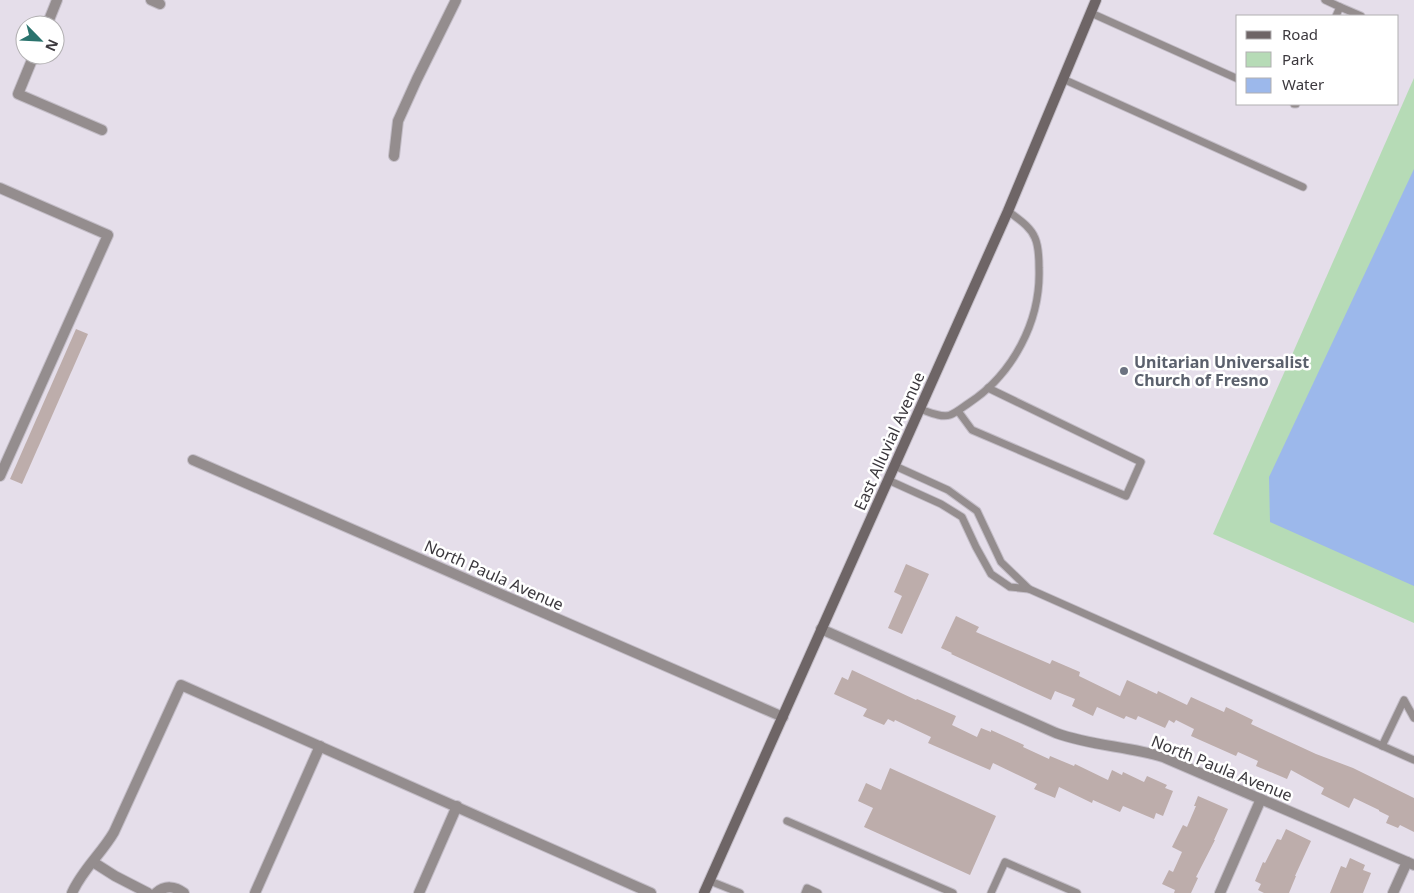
<svg xmlns="http://www.w3.org/2000/svg" width="1414" height="893" font-family="'Noto Sans',sans-serif">
	<rect width="100%" height="100%" fill="#e5deea"/>
	<path fill="#b6dbb6" d="M1414,78V623L1213,534Z"/>
	<path fill="#9cb8eb" d="M1414,169V586L1270,522L1269,477Z"/>
	<g fill="#bdadab">
		<path d="M76,329L88,334L22,484L10,479Z"/>
		<path d="M906,564L929,574L902,634L888,628L902,596L894,592Z"/>
		<path d="M956,616L979,627L976,632L1050,664L1052,660L1080,672L1079,676L1120,696L1127,680L1157,694L1158,691L1187,705L1191,697L1224,712L1226,707L1253,720L1251,724L1316,754L1353,768L1414,798V832L1400,825L1398,828L1386,823L1389,816L1379,811V810L1354,798L1349,808L1321,794L1324,788L1291,770L1287,779L1256,766L1258,761L1238,752L1236,756L1191,736L1194,729L1176,720L1174,723L1169,720L1165,728L1138,716L1136,720L1126,716L1124,719L1097,707L1093,716L1072,706L1075,699L1055,691L1051,700L951,654L952,653L941,648Z"/>
		<path d="M852,670L916,700L917,699L956,716L952,725L977,737L981,728L991,732V730L1024,745L1023,747L1049,759L1050,756L1074,766L1075,764L1108,780L1112,770L1122,775L1123,772L1144,782L1147,776L1167,785L1165,788L1173,791L1163,816L1156,813L1154,819L1123,806L1120,812L1093,800L1092,803L1059,787L1055,798L1034,789L1037,784L993,763L990,770L928,743L931,737L895,720L894,722L888,719L884,725L863,716L867,709L834,694L842,677L848,680Z"/>
		<path d="M890,768L996,816L970,875L864,827L873,808L858,801L866,783L881,790Z"/>
		<path d="M1198,796L1228,809L1214,840H1215L1196,877L1198,878L1191,893H1174L1175,890L1162,884L1169,870L1173,872L1182,852L1172,847L1183,825L1187,827L1196,806H1194Z"/>
		<path d="M1286,829L1311,841L1295,876H1296L1289,893H1264L1258,890L1261,884L1255,881L1263,862L1265,863L1277,839L1281,840Z"/>
		<path d="M1350,858L1365,865L1363,870L1371,873L1363,893H1330L1341,866L1346,868Z"/>
	</g>
	<g fill="none" stroke-linecap="round" stroke-linejoin="round">
		<defs>
			<g id="lane">
				<path d="M1325,0L1340,7L1336,16"/>
				<path d="M1340,7L1361,16"/>
				<path d="M1091,13L1238,79"/>
				<path d="M1063,79L1303,187"/>
				<path d="M1294,104H1296"/>
				<path d="M920,409C929,412 941,418 950,415C956,413 963,407 969,403C1013,374 1041,321 1039,268C1039,258 1039,247 1035,238C1030,226 1018,219 1008,211"/>
				<path d="M958,411L972,430L1126,496L1141,462L988,388"/>
				<path d="M888,480L941,504L962,517L976,547L991,574L1010,587L1029,589L1001,562L977,511L948,490L895,466"/>
				<path d="M1029,589L1414,760"/>
				<path d="M1382,746L1404,700L1414,718"/>
				<path d="M787,821L953,893"/>
				<path d="M710,881L740,893"/>
				<path d="M805,893L807,888L818,893"/>
				<path d="M991,893L1005,862L1077,893"/>
			</g>
			<g id="street">
				<path d="M151,0L160,4"/>
				<path d="M47,25L57,0"/>
				<path d="M34,55L18,94L102,130"/>
				<path d="M394,156L398,121L417,79L456,0"/>
				<path d="M0,188L108,235L0,476"/>
				<path d="M193,460L783,717"/>
				<path d="M821,629L1056,733C1091,746 1128,746 1163,757L1414,865"/>
				<path d="M93,862L115,876L148,893"/>
				<path d="M72,893C82,870 102,853 114,832L181,685L651,893"/>
				<path d="M156,893C165,885 175,886 184,893"/>
				<path d="M255,893L320,746"/>
				<path d="M419,893L457,806"/>
				<path d="M1220,893L1261,799"/>
				<path d="M1393,893L1407,862"/>
			</g>
			<path id="secondary" d="M704,893L1008,211L1096,0"/>
		</defs>
		<use href="#lane" stroke="#c3bdc7" stroke-width="9"/>
		<use href="#street" stroke="#c3bdc7" stroke-width="12"/>
		<use href="#secondary" stroke="#c3bdc7" stroke-width="12"/>
		<use href="#lane" stroke="#948d8e" stroke-width="7"/>
		<use href="#street" stroke="#948d8e" stroke-width="10"/>
		<use href="#secondary" stroke="#6e6566" stroke-width="10"/>
	</g>
	<circle fill="#6b7280" stroke="#fff" stroke-width="2" cx="1124" cy="371" r="5"/>
	<g text-anchor="middle" dominant-baseline="central" stroke-width="5" stroke-linejoin="round" paint-order="stroke">
		<g font-size="16" font-weight="bold" fill="#5b616d" stroke="#fff" text-anchor="start">
			<text x="1134" y="362">Unitarian Universalist<tspan x="1134" dy="18">Church of Fresno</tspan></text>
		</g>
		<g font-size="16" fill="#3b383d" stroke="#fff">
			<text transform="translate(889 441) rotate(-66)">East Alluvial Avenue</text>
			<text transform="translate(494 575) rotate(24)">North Paula Avenue</text>
			<text transform="translate(1222 768) rotate(22)">North Paula Avenue</text>
		</g>
	</g>
	<rect x="1236" y="15" width="162" height="90" fill="#ffffff" stroke="#b1afb1"/>
	<rect x="1246" y="31" width="25" height="8" fill="#6e6566" stroke="#b1afb1"/>
	<text x="1282" y="40" font-size="15" fill="#3b383d">Road</text>
	<rect x="1246" y="52" width="25" height="15" fill="#b6dbb6" stroke="#b1afb1"/>
	<text x="1282" y="65" font-size="15" fill="#3b383d">Park</text>
	<rect x="1246" y="78" width="25" height="15" fill="#9cb8eb" stroke="#b1afb1"/>
	<text x="1282" y="90" font-size="15" fill="#3b383d">Water</text>
	<g transform="translate(40 40) rotate(114)"><circle r="24" fill="#ffffff" stroke="#b1afb1"/>
	<path d="M0-4L9 19L0 12L-9 19Z" fill="#2a736d"/>
	<text y="-8" font-size="14" font-weight="bold" text-anchor="middle" fill="#3b383d">N</text>
	</g>
</svg>
